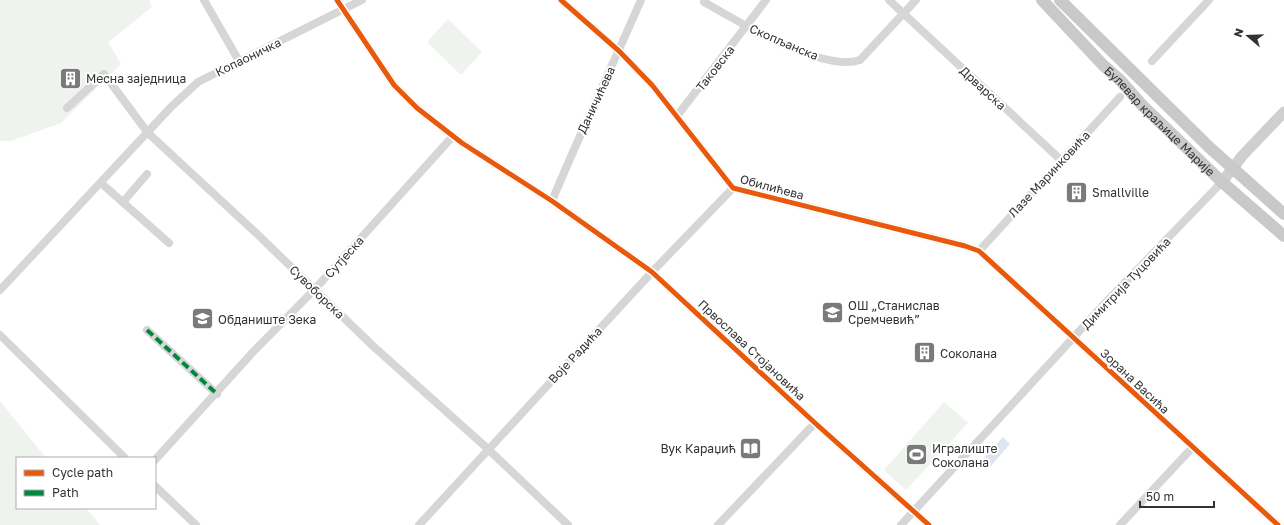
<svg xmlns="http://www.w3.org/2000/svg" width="1284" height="525" font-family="'Golos Text',sans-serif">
	<rect width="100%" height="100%" fill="#fff"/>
	<g fill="#eff3ed">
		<path d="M0,0H149L152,7L108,42L121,64L61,123L11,141H0Z"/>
		<path d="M448,19L482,52L461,75L427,42Z"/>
		<path d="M0,401L46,458H17V508H86L100,525H0Z"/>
		<path d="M944,402L968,423L906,490L884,470Z"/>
	</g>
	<path fill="#dfe5f0" d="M1003,437L1010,444L991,466L983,459Z"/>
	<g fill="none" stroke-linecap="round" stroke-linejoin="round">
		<g stroke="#d6d6d6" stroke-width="8">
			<path d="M204,0L239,61"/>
			<path d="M337,0L394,85L417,108L462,143L552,201L652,272L815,423L929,525"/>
			<path d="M561,0L619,51L652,85L733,188L965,246L979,251L1278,525"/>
			<path d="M889,0L1062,161"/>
			<path d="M704,2C737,21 823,73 860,60L916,0"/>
			<path d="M1152,61L1209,0"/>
			<path d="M67,108L104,74L148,133L255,232L373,346L488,449L568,525"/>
			<path d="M677,116L766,0"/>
			<path d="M101,183L169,243"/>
			<path d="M552,201C580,133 612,67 641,0"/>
			<path d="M123,202L147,174"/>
			<path d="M979,251L1120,97"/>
			<path d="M0,290L171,107L198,82L362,0"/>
			<path d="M147,330L217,394"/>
			<path d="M0,335L125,458"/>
			<path d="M155,460L253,352L315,289L453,136"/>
			<path d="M155,486L196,525"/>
			<path d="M419,525L652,272L733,188"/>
			<path d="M718,525L815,423"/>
			<path d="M901,525L1108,300L1222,182"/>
			<path d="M1120,525L1192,448"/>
		</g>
		<path stroke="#cfcfcf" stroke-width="11" d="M1222,182L1243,155L1284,112"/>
		<g stroke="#c9c9c9" stroke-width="12">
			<path id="s1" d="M1042,0L1103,65L1120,80L1142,105L1222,182L1284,236"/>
			<path d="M1060,0L1209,147L1284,214"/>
		</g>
		<path stroke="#00873e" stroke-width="4" stroke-dasharray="8 4" stroke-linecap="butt" d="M147,330L217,394"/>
		<defs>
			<g id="cycleway">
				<path d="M337,0L394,85L417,108L462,143L552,201L652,272L815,423L929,525"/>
				<path d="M561,0L619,51L652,85L733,188L965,246L979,251L1278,525"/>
			</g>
		</defs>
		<use href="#cycleway" stroke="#fff" stroke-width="8"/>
		<use href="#cycleway" stroke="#e8590c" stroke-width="5"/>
	</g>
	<defs>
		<symbol id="building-square" viewBox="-11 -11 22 22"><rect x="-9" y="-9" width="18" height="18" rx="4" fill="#7a7a7a" stroke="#fff"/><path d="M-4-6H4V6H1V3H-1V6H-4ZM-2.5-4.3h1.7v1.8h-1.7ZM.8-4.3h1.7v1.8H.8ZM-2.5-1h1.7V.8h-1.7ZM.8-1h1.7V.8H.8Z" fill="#fff"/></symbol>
		<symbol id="school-square" viewBox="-11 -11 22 22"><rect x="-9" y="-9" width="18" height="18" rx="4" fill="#7a7a7a" stroke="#fff"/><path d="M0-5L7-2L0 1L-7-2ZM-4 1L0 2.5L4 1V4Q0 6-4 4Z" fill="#fff"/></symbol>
		<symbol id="library-square" viewBox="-11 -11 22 22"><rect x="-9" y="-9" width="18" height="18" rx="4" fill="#7a7a7a" stroke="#fff"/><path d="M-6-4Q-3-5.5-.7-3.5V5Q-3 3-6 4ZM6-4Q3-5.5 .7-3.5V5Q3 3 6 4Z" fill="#fff"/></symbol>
		<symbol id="stadium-square" viewBox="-11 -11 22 22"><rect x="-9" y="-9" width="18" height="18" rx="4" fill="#7a7a7a" stroke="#fff"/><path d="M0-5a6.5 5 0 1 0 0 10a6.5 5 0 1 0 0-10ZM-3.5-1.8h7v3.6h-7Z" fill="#fff"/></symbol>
	</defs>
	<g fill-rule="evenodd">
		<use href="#building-square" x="58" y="66" width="25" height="25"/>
		<use href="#building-square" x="1064" y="180" width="25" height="25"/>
		<use href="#school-square" x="820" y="300" width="25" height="25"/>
		<use href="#school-square" x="190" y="306" width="25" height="25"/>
		<use href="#building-square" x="912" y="340" width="25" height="25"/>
		<use href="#library-square" x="738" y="436" width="25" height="25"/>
		<use href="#stadium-square" x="904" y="442" width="25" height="25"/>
	</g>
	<g text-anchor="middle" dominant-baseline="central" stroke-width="4" stroke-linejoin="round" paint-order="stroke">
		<g font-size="12" fill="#323232" stroke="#fff">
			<text transform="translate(784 42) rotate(23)">Скопљанска</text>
			<text transform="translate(248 57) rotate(-26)">Копаоничка</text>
			<text transform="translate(715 68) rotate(-52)">Таковска</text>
			<text transform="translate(983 88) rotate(43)">Дрварска</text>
			<text transform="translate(596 100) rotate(-65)">Даничићева</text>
			<text stroke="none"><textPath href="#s1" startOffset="169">Булевар краљице Марије</textPath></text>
			<text transform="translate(1049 174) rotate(-47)">Лазе Маринковића</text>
			<text transform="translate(772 187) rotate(15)">Обилићева</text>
			<text transform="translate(344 257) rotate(-48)">Сутјеска</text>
			<text transform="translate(1126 283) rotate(-46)">Димитрија Туцовића</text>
			<text transform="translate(317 292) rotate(44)">Сувоборска</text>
			<text transform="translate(752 350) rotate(43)">Првослава Стојановића</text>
			<text transform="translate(575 355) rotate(-47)">Воје Радића</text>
			<text transform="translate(1135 381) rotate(43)">Зорана Васића</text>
		</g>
		<g font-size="12" fill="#323232" stroke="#fff" text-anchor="start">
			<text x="86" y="78">Месна заједница</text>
			<text x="1092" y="192">Smallville</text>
			<text x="848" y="305">ОШ „Станислав<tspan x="848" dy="14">Сремчевић”</tspan></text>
			<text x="218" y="319">Обданиште Зека</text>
			<text x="940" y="353">Соколана</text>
			<text x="736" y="448" text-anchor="end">Вук Караџић</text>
			<text x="932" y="448">Игралиште<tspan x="932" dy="14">Соколана</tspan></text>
		</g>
	</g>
	<rect x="16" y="457" width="140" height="52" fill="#ffffff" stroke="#adadad"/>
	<rect x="24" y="470" width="20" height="6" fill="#e8590c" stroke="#adadad"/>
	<text x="52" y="477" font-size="12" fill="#323232">Cycle path</text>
	<rect x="24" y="490" width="20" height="6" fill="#00873e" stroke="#adadad"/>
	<text x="52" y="497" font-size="12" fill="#323232">Path</text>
	<g transform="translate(1248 36) rotate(289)" stroke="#ffffff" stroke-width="3" paint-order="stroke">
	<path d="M0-3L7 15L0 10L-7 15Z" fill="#323232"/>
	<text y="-6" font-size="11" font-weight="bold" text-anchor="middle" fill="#323232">N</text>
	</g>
	<path d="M1140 501v6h74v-6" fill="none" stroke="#323232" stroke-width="2"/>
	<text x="1146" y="501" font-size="12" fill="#323232" stroke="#ffffff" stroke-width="3" paint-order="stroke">50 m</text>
</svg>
